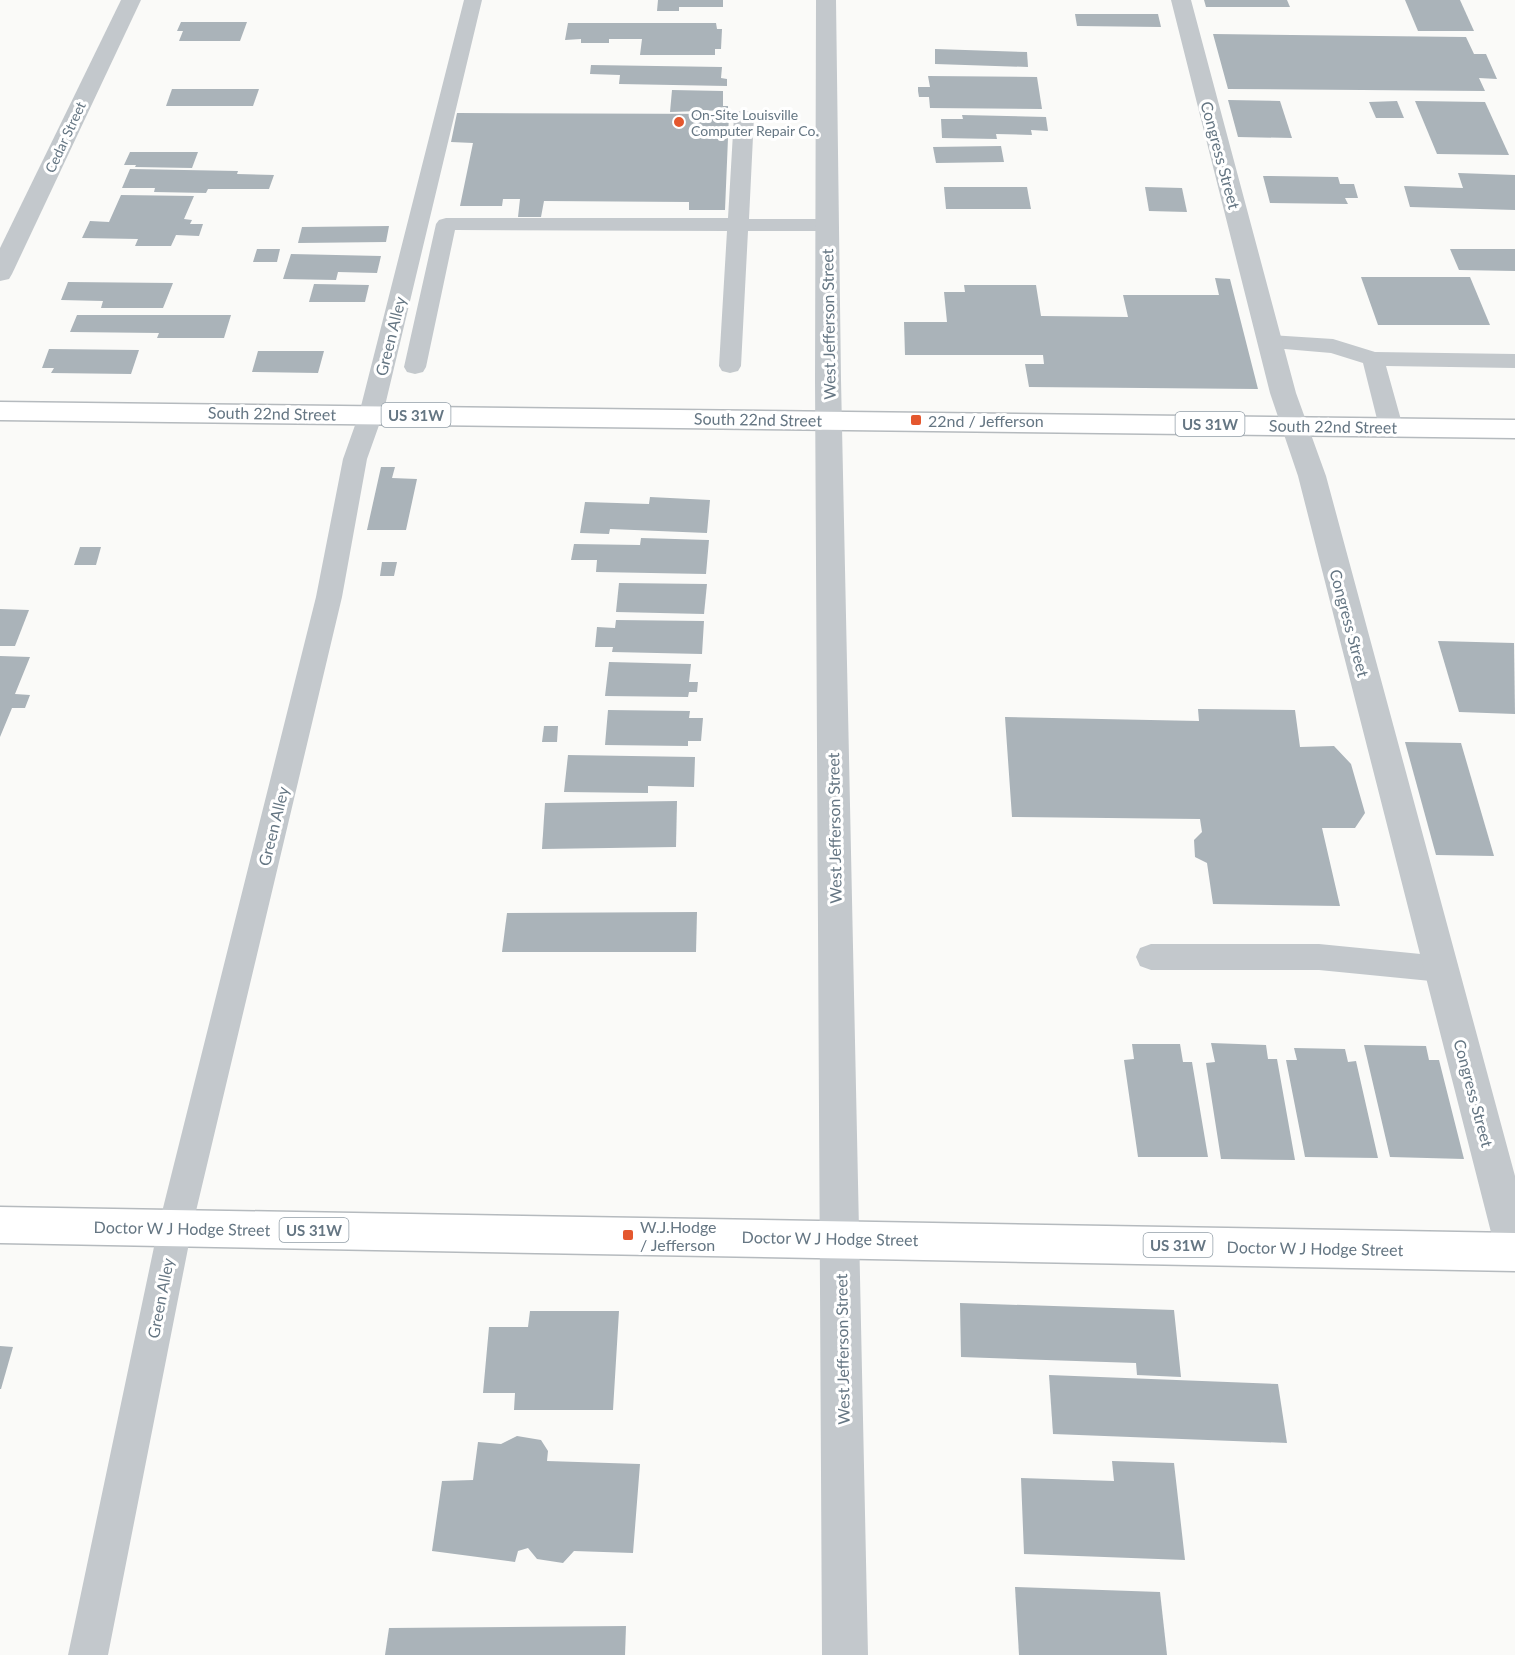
<svg xmlns="http://www.w3.org/2000/svg" width="1515" height="1655" font-family="Lato,sans-serif">
	<rect width="100%" height="100%" fill="#fafaf8"/>
	<g fill="#aab3b9">
		<path d="M658,0H723V7H679V11H657Z"/>
		<path d="M1204,0H1287L1290,7H1206Z"/>
		<path d="M1405,0H1460L1474,31H1418Z"/>
		<path d="M1075,14H1158L1161,27L1077,26Z"/>
		<path d="M181,22H247L240,41H179L183,31H177Z"/>
		<path d="M568,23H716L717,29H722L721,49H715V55H640L642,39H609V43H581V39L565,40Z"/>
		<path d="M1213,34L1466,37L1474,54H1486L1497,79L1479,78L1485,91L1228,89Z"/>
		<path d="M935,49L1027,52L1028,67L935,64Z"/>
		<path d="M591,65L722,67L721,78L727,79V86L619,84L620,75L590,74Z"/>
		<path d="M928,76L1037,77L1042,109L930,108L929,97H919L918,91V87H930Z"/>
		<path d="M172,89H259L253,106H166Z"/>
		<path d="M672,90L723,91V106H728V110L670,112Z"/>
		<path d="M1228,100L1280,101L1292,138L1238,137Z"/>
		<path d="M1397,101L1404,118H1376L1369,102Z"/>
		<path d="M1415,101L1485,102L1509,155L1437,154Z"/>
		<path d="M457,113L729,114L725,210H689V202L544,201L541,217H518L520,199H503L502,206H460L473,143L451,142Z"/>
		<path d="M962,115L1046,117L1048,131L1031,130L1032,135L996,134L997,139L942,138L941,119H963Z"/>
		<path d="M1001,146L1004,162L936,163L933,147Z"/>
		<path d="M130,152H198L192,168L135,167L136,165H124Z"/>
		<path d="M130,169L238,171L237,174L274,175L269,189H208L206,193L154,192L155,188H122Z"/>
		<path d="M1458,173L1515,175V210L1410,207L1404,186L1463,188Z"/>
		<path d="M1263,176L1338,177L1340,184H1354L1358,198H1345L1348,204L1270,203Z"/>
		<path d="M944,187H1027L1031,209H946Z"/>
		<path d="M1145,187L1182,188L1187,212L1149,211Z"/>
		<path d="M121,195L194,196L184,219L192,220L190,224H203L199,236L176,235L171,246H135L138,239L82,238L90,221L109,222Z"/>
		<path d="M389,226L386,242L298,243L302,227Z"/>
		<path d="M257,249H280L277,262H253Z"/>
		<path d="M1450,249H1515V271L1459,270Z"/>
		<path d="M291,254L381,256L377,273L338,272L336,280L283,279Z"/>
		<path d="M1361,277H1470L1490,325H1378Z"/>
		<path d="M1215,278L1230,279L1258,389L1029,387L1025,364H1044L1043,355H905L904,322H947L944,292H965L964,285H1036L1041,316L1128,317L1123,295H1219Z"/>
		<path d="M68,282L173,283L163,308H101L103,301L61,300Z"/>
		<path d="M314,284L369,285L365,302H309Z"/>
		<path d="M77,315H231L224,338H157L159,333L70,332Z"/>
		<path d="M49,349L139,350L131,374L51,373L54,368H42Z"/>
		<path d="M258,351H324L318,373L252,372Z"/>
		<path d="M381,467H395L392,478L417,479L406,530H367Z"/>
		<path d="M650,497L710,500L707,533L610,529L609,534L580,533L585,502L649,504Z"/>
		<path d="M641,538L709,540L706,574L596,572L597,560H571L574,544L640,545Z"/>
		<path d="M80,547H101L96,565H74Z"/>
		<path d="M382,562H397L394,576H380Z"/>
		<path d="M619,583L707,584L704,614L616,612Z"/>
		<path d="M0,609L29,610L15,646H0Z"/>
		<path d="M616,620L704,621L702,654L612,652L613,647H595L597,627L615,628Z"/>
		<path d="M1438,641L1514,643L1515,714L1459,712Z"/>
		<path d="M0,656L30,657L15,694L30,695L25,708H12L0,737Z"/>
		<path d="M609,662L691,664L689,682H698L697,692H689L688,697L605,696Z"/>
		<path d="M1198,709L1295,710L1300,747L1334,746L1351,764L1365,813L1355,828H1322L1340,906L1213,904L1207,863L1195,857L1194,840L1202,832L1200,819L1012,817L1005,717L1199,721Z"/>
		<path d="M608,710L690,711L689,718H703L701,741H688V746L605,745Z"/>
		<path d="M544,726H558L557,742H542Z"/>
		<path d="M1405,742L1461,743L1494,856L1436,855Z"/>
		<path d="M568,755L695,757L694,787L648,786V793L564,792Z"/>
		<path d="M677,801L676,847L542,849L545,803Z"/>
		<path d="M697,912L696,952H502L507,913Z"/>
		<path d="M1211,1043L1266,1045L1268,1059H1277L1295,1160L1221,1159L1206,1063L1215,1062Z"/>
		<path d="M1132,1044H1180L1183,1062H1192L1208,1157H1138L1124,1060L1134,1059Z"/>
		<path d="M1364,1045L1426,1046L1429,1060H1439L1464,1159L1390,1157Z"/>
		<path d="M1294,1048L1345,1049L1348,1062L1356,1061L1378,1158L1305,1157L1286,1060H1297Z"/>
		<path d="M960,1303L1174,1310L1181,1377L1137,1375L1136,1363L961,1357Z"/>
		<path d="M530,1311H619L613,1410H514L515,1393H483L489,1327H528Z"/>
		<path d="M0,1346L13,1347L1,1389H0Z"/>
		<path d="M1049,1375L1278,1384L1287,1443L1053,1434Z"/>
		<path d="M517,1436L541,1440L548,1451L547,1461L640,1464L633,1553L574,1551L563,1563L537,1559L528,1548L518,1551L515,1562L432,1551L442,1481L473,1480L478,1442L501,1444Z"/>
		<path d="M1112,1461L1174,1463L1185,1560L1024,1554L1021,1478L1114,1481Z"/>
		<path d="M1015,1587L1160,1592L1167,1655H1019Z"/>
		<path d="M626,1626L625,1655H385L389,1628Z"/>
	</g>
	<g fill="none" stroke-linecap="round" stroke-linejoin="round">
		<defs>
			<g id="primary">
				<path d="M0,402L1515,420V438L0,420Z"/>
				<path d="M0,1207L1515,1233V1271L0,1243Z"/>
			</g>
		</defs>
		<use href="#primary" stroke="#b5babe" stroke-width="3"/>
		<g fill="#c3c8cc" fill-rule="evenodd">
			<path d="M464,0H482L383,414L367,459L342,597L192,1228L108,1655H68L158,1228L316,597L343,459L359,414Z"/>
			<path d="M744,110L751,112L754,116L749,219H827L834,221L837,225L834,229L827,231H748L741,366L738,371L730,373L722,371L719,366L727,231L455,230L426,367L423,372L415,374L407,372L404,367L436,224L439,220L446,218H728L734,116L737,112Z"/>
			<path d="M1270,335L1333,339L1375,352L1515,354V368L1386,366L1403,427L1399,432L1391,435L1383,432L1379,427L1363,363L1331,353L1262,347L1259,342L1262,337Z"/>
			<path d="M1151,944H1319L1441,956L1452,960L1456,969L1452,978L1441,982L1319,970H1151L1140,966L1136,957L1140,948Z"/>
		</g>
		<g fill="#c3c8cc" fill-rule="evenodd">
			<path d="M121,0H141L12,274L9,279L0,281V248Z"/>
			<path d="M1171,0H1191L1296,393L1326,476L1515,1176V1267L1501,1261L1495,1248L1298,476L1270,393Z"/>
		</g>
		<path fill="#c3c8cc" fill-rule="evenodd" d="M816,0H836L841,380L868,1655H822L815,380Z"/>
		<use href="#primary" fill="#fff" fill-rule="evenodd"/>
	</g>
	<g fill="#e4572e" stroke="#fff" stroke-width="2">
		<circle cx="679" cy="122" r="6"/>
		<rect x="910" y="414" width="12" height="12" rx="3"/>
		<rect x="622" y="1229" width="12" height="12" rx="3"/>
	</g>
	<g text-anchor="middle" dominant-baseline="central" stroke-width="6" stroke-linejoin="round" paint-order="stroke">
		<g font-size="14" fill="#657683" stroke="#fff" text-anchor="start">
			<text x="691" y="114">On-Site Louisville<tspan x="691" dy="16">Computer Repair Co.</tspan></text>
		</g>
		<g font-size="14" fill="#657683" stroke="#fff">
			<text transform="translate(65 137) rotate(-65)">Cedar Street</text>
		</g>
		<g fill="#fff" stroke="#939fa8" stroke-width="1.5">
			<rect x="381.5" y="403" width="69" height="24" rx="4.5"/>
			<rect x="1175.5" y="412" width="69" height="24" rx="4.5"/>
			<rect x="279.5" y="1218" width="69" height="24" rx="4.5"/>
			<rect x="1143.5" y="1233" width="69" height="24" rx="4.5"/>
		</g>
		<g font-size="15" font-weight="bold" fill="#657683">
			<text x="416" y="415">US 31W</text>
			<text x="1210" y="424">US 31W</text>
			<text x="314" y="1230">US 31W</text>
			<text x="1178" y="1245">US 31W</text>
		</g>
		<g font-size="16" fill="#657683" stroke="#fff">
			<text transform="translate(1221 155) rotate(75)">Congress Street</text>
			<text transform="translate(828 324) rotate(-91)">West Jefferson Street</text>
			<text transform="translate(390 336) rotate(-76)">Green Alley</text>
			<text transform="translate(272 413) rotate(1)">South 22nd Street</text>
			<text transform="translate(758 419) rotate(1)">South 22nd Street</text>
			<text transform="translate(1333 426) rotate(1)">South 22nd Street</text>
			<text transform="translate(1350 623) rotate(75)">Congress Street</text>
			<text transform="translate(273 826) rotate(-76)">Green Alley</text>
			<text transform="translate(834 828) rotate(-91)">West Jefferson Street</text>
			<text transform="translate(1474 1093) rotate(75)">Congress Street</text>
			<text transform="translate(182 1228) rotate(1)">Doctor W J Hodge Street</text>
			<text transform="translate(830 1238) rotate(1)">Doctor W J Hodge Street</text>
			<text transform="translate(1315 1248) rotate(1)">Doctor W J Hodge Street</text>
			<text transform="translate(160 1298) rotate(-79)">Green Alley</text>
			<text transform="translate(842 1349) rotate(-91)">West Jefferson Street</text>
		</g>
		<g font-size="16" fill="#657683" stroke="#fff" text-anchor="start">
			<text x="928" y="420">22nd / Jefferson</text>
			<text x="640" y="1226">W.J.Hodge<tspan x="640" dy="18">/ Jefferson</tspan></text>
		</g>
	</g>
</svg>
